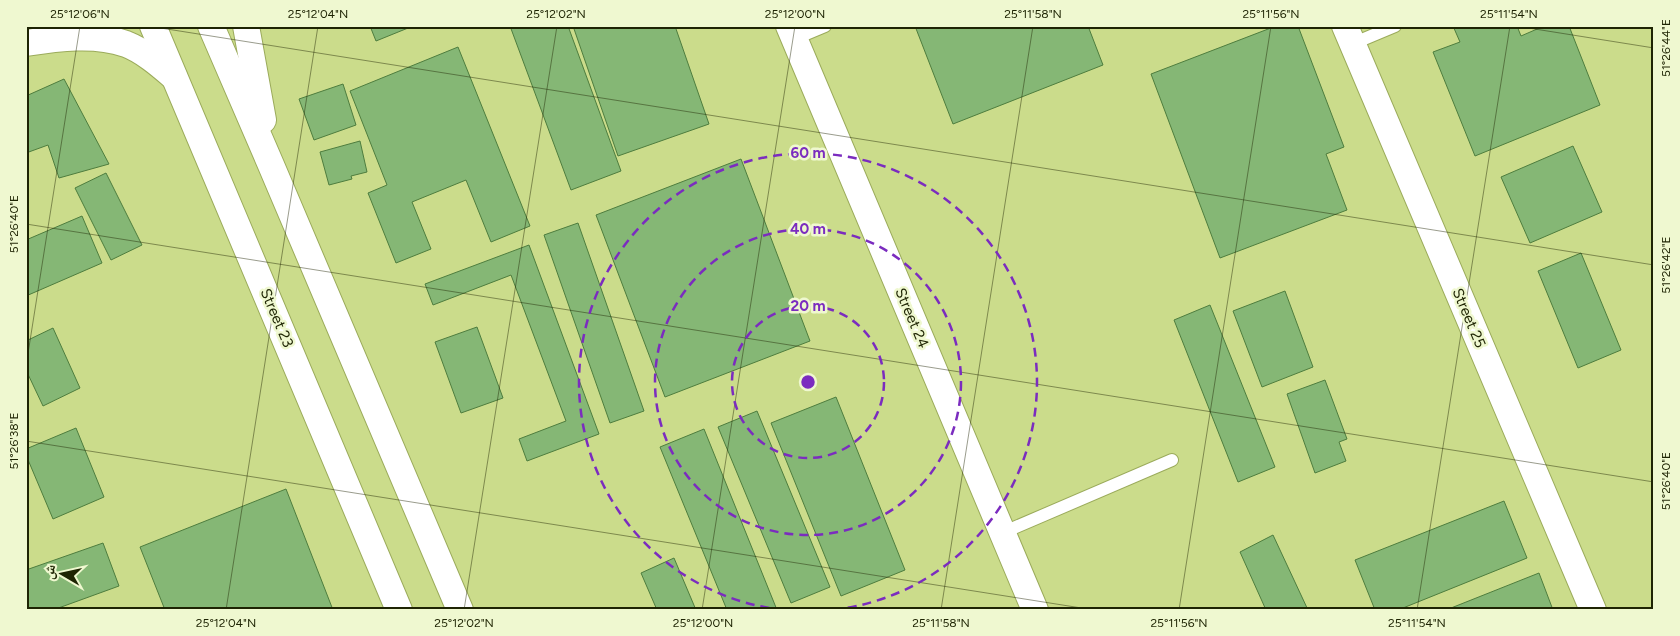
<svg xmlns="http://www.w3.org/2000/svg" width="1680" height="636" font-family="Figtree,'Noto Naskh Arabic',sans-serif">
	<rect width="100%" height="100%" fill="#cbdc8b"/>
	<g fill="#85b775" stroke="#4e7d3e">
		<path d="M370,26H413L376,41Z"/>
		<path d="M510,26H568L621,171L571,190Z"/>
		<path d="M573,26H675L709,124L618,156Z"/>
		<path d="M915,26H1088L1103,65L953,124Z"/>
		<path d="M1276,26H1298L1344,147L1326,154L1347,210L1220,258L1151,74Z"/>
		<path d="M1453,26H1517L1521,36L1544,26H1569L1600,105L1475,156L1433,52L1460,42Z"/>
		<path d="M458,47L530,226L491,242L466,180L412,202L431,249L396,263L368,193L387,185L350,91Z"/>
		<path d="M64,79L109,164L59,178L48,145L26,153V96Z"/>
		<path d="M343,84L356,125L314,140L299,99Z"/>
		<path d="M360,141L367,172L351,176L352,179L329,185L320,152Z"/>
		<path d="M1573,146L1602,212L1530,243L1501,177Z"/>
		<path d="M741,159L810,341L665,397L596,215Z"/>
		<path d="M106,173L142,245L111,260L75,188Z"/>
		<path d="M82,216L102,263L26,296V240Z"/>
		<path d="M578,223L644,411L610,423L544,235Z"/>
		<path d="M529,245L599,434L527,461L519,439L566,421L511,275L433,305L425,284Z"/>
		<path d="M1581,253L1621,350L1578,368L1538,271Z"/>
		<path d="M1285,291L1313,367L1262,387L1233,311Z"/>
		<path d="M1210,305L1275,467L1238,482L1174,320Z"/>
		<path d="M477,327L503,398L461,413L435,342Z"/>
		<path d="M53,328L80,388L43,406L26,370V341Z"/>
		<path d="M1325,380L1347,439L1339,442L1346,461L1315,473L1287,394Z"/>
		<path d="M836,397L905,570L841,596L771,423Z"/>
		<path d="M757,411L830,587L791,603L718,427Z"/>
		<path d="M76,428L104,497L53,519L26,455V449Z"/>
		<path d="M704,429L777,610H727L660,447Z"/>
		<path d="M286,489L333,610H165L140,547Z"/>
		<path d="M1504,501L1527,558L1398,610H1375L1355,560Z"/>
		<path d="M1273,535L1308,610H1266L1240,552Z"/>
		<path d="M103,543L119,586L53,610H26V570Z"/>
		<path d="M674,558L696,610H657L641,573Z"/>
		<path d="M1539,573L1553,610H1446Z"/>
	</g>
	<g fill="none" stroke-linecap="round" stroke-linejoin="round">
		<defs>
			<g id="lane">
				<path d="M794,39L825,26"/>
				<path d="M1352,44L1395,26"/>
				<path d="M1002,533L1172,460"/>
			</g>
			<g id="street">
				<path d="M153,26L399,610"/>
				<path d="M211,26L271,165L460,610"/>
				<path d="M246,26L263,120"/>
				<path d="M789,26L1035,610"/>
				<path d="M1345,26L1593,610"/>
				<path d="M26,43C58,38 95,33 126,44C144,51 160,65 174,77"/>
			</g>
		</defs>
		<use href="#lane" stroke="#9bab5b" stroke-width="14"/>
		<use href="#street" stroke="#9bab5b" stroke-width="28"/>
		<use href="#lane" stroke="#fff" stroke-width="12"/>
		<use href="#street" stroke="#fff" stroke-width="26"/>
	</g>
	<path fill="none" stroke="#1e2403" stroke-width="1" stroke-opacity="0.45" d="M148,26L1654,265M1516,26L1654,48M26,224L1654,482M26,366L80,26M26,441L1094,610M226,610L318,26M464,610L557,26M702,610L795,26M941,610L1033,26M1179,610L1271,26M1417,610L1510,26"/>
	<g fill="none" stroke="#7b2cbf" stroke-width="2.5" stroke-dasharray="9 6">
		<circle cx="808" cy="382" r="76"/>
		<circle cx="808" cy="382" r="153"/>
		<path d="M784 610A229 229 0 1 1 832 610"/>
	</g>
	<g text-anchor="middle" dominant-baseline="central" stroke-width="5" stroke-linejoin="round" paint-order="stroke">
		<g font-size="15" fill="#1e2403" stroke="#eff8d0">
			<text transform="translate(277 318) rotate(67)">Street 23</text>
			<text transform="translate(912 318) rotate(67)">Street 24</text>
			<text transform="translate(1469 318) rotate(67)">Street 25</text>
		</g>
	</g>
	<circle cx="808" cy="382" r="8" fill="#7b2cbf" stroke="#eff8d0" stroke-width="2.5"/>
	<g font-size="15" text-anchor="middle" font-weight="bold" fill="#7b2cbf" stroke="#eff8d0" stroke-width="5" stroke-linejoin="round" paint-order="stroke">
		<text x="808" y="158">60 m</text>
		<text x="808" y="234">40 m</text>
		<text x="808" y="311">20 m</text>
	</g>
	<rect width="1680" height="636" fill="none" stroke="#eff8d0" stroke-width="55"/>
	<g transform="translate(62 574) rotate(279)" stroke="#eff8d0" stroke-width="4" paint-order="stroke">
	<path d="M0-4L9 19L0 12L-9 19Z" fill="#1e2403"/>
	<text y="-8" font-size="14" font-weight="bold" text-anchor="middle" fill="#1e2403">ش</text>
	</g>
	<rect x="28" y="28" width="1624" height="580" fill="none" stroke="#1e2403" stroke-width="2"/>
	<g font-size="12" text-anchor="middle" fill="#1e2403">
		<text x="80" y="18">25°12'06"N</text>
		<text x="318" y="18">25°12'04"N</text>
		<text x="556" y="18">25°12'02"N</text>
		<text x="795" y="18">25°12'00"N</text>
		<text x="1033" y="18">25°11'58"N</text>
		<text x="1271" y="18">25°11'56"N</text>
		<text x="1509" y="18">25°11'54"N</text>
		<text transform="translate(1666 48) rotate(-90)" y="4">51°26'44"E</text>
		<text transform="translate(14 224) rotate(-90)" y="4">51°26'40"E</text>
		<text transform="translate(1666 265) rotate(-90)" y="4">51°26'42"E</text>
		<text transform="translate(14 441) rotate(-90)" y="4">51°26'38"E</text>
		<text transform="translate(1666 481) rotate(-90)" y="4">51°26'40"E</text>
		<text x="226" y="627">25°12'04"N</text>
		<text x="464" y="627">25°12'02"N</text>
		<text x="703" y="627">25°12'00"N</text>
		<text x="941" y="627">25°11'58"N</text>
		<text x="1179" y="627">25°11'56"N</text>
		<text x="1417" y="627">25°11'54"N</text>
	</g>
</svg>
